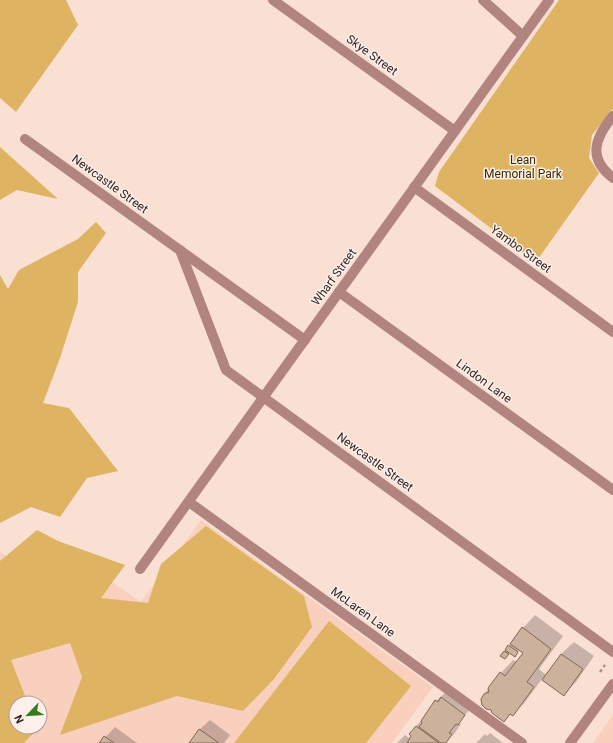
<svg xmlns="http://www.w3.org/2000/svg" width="613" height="743" font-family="Roboto,sans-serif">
	<rect width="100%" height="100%" fill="#fadfd3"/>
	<g fill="#f9cfbe" fill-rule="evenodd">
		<path d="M201,520L433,687L392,743H0V551L29,572L54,542L141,602ZM16,703H40V727H16Z"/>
		<path d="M613,715V743H593Z"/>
	</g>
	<g fill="#deb463">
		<path d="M0,0H66L78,25L16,112L0,98Z"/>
		<path d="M559,0H613V109L592,135L589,158L599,173L536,262L435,186L439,172Z"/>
		<path d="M0,147L58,199L17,190L0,200Z"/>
		<path d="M96,222L106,233L78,272V302L60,358L43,403L69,408L118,471L87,478L60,517L31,507L0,523V275L8,289L19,270L78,239Z"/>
		<path d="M206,526L304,596L312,627L274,679L243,711L177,696L60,735L82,677L70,643L11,660L28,703H16V727L38,728L24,743H0V561L37,530L58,541L125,565L101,598L148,603L161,564Z"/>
		<path d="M329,621L411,686L366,743H234Z"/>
	</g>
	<g fill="#0003">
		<path d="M535,615L563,636L539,669L546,675L561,654L574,642L594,656L576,682L564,694L542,679L525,702L513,714L511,713L504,721L484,694L501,673L513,660L517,662L524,653L520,650L517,653L510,652L508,655H502L523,628Z"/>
		<path d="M446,692L474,705L458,723L461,724L454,734L445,743H397L405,735L410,739L416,726L422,720L436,701Z"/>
		<path d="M210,720L230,735L224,743H190L200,729Z"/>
		<path d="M115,727L137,743H100Z"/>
		<path d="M490,733L503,743H476L485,734L487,736Z"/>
	</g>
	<g fill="#ccb29c" stroke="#806954">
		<path d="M522,627L551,649L527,682L534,687L513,716L510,714L504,722L492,713L491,710L486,709L482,705L481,699L484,694L489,692L488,688L500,672L505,676L523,653L510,644Z"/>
		<path d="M508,645L518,652L515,657L505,650Z"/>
		<path d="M504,651L509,654L505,659L500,656Z"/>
		<path d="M561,654L583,669L564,696L542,680Z"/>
		<path d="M441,697L465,715L458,725L456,724L449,733L452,734L446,743H441L419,727L422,723L421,721L435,700L438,702Z"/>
		<path d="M416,726L439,743H407L411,736L409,734Z"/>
		<path d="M199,729L219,743H189Z"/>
		<path d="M104,736L114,743H99Z"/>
	</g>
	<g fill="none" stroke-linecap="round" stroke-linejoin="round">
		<path stroke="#a8948a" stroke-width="2.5" stroke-dasharray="3 3" stroke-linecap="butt" d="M600,672L605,665"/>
		<g stroke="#b1847f" stroke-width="10">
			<path d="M273,0L455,131"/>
			<path d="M483,0L523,36"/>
			<path d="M613,116C595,138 587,158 613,178"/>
			<path d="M25,139L305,340"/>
			<path d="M414,187L613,332"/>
			<path d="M180,250L226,370L613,652"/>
			<path d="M339,292L613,490"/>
			<path d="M189,502L522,743"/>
			<path d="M140,569L549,0"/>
			<path d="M570,743L613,684"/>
		</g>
	</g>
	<g text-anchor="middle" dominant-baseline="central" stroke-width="3" stroke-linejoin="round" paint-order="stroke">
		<g font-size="12" fill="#312520" stroke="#fdefea">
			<text transform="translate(372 55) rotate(36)">Skye Street</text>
			<text transform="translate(110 184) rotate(36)">Newcastle Street</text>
			<text transform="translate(521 249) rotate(36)">Yambo Street</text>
			<text transform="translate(334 277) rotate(-54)">Wharf Street</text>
			<text transform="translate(484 381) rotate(36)">Lindon Lane</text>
			<text transform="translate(375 462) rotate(36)">Newcastle Street</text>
			<text transform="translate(363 612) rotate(36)">McLaren Lane</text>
		</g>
		<g font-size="12" fill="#3d2900" stroke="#fdefea">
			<text x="523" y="160">Lean<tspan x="523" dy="14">Memorial Park</tspan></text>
		</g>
	</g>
	<g transform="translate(28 715) rotate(245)"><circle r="19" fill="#fdefea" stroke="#ab9e99"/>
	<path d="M0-3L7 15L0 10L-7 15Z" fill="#367b1d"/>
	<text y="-6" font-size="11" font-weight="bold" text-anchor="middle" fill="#312520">N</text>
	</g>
</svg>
